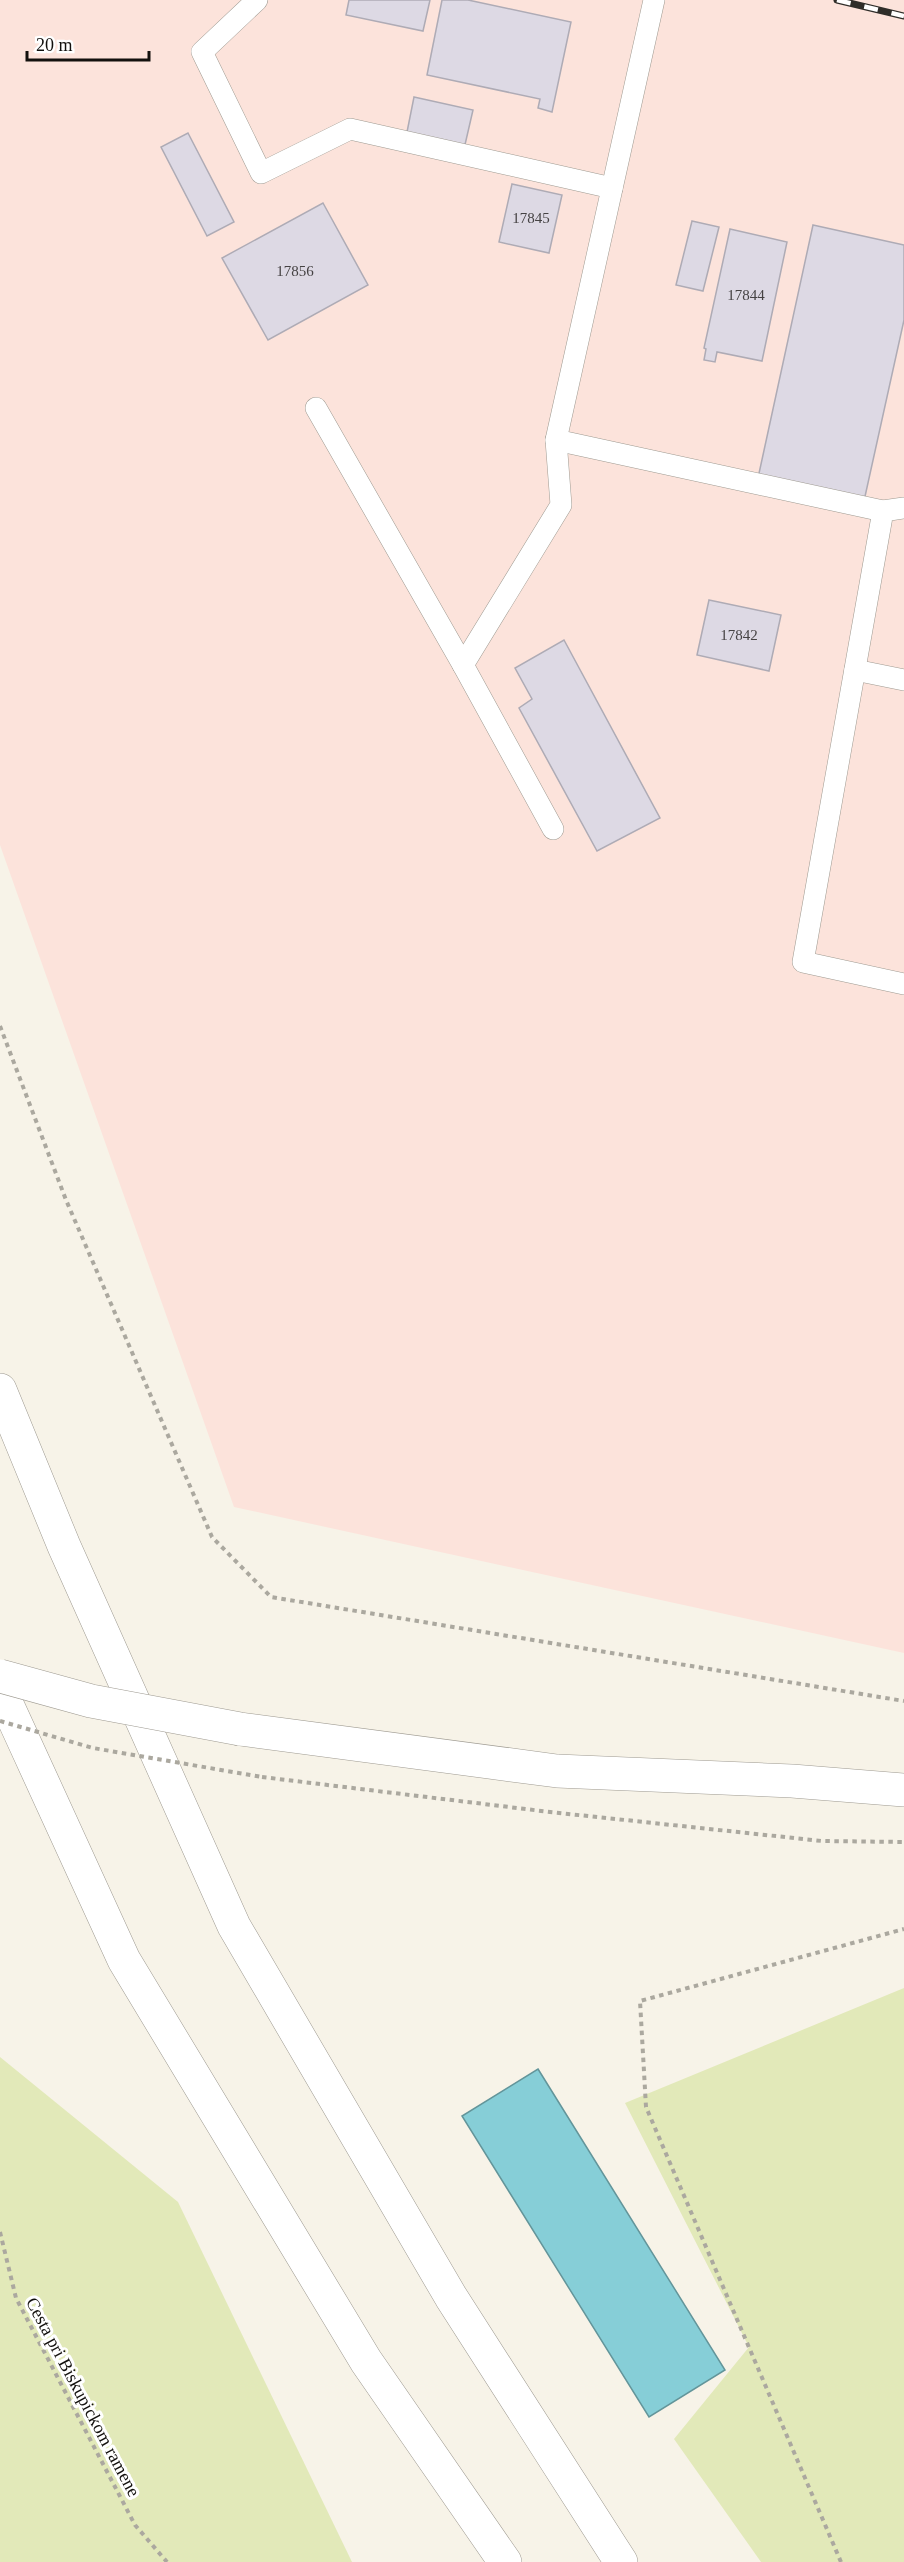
<svg xmlns="http://www.w3.org/2000/svg" width="904" height="2562" font-family="Georgia,serif">
	<rect width="100%" height="100%" fill="#f7f3e8"/>
	<path fill="#fce3db" d="M0,0H904V1653L234,1507L0,845Z"/>
	<g fill="#e2e9b9">
		<path d="M904,1988V2562H761L674,2439L749,2347L625,2103Z"/>
		<path d="M0,2057L178,2202L352,2562H0Z"/>
	</g>
	<path fill="#86ced7" stroke="#63959a" stroke-width="1.5" d="M538,2069L725,2370L649,2417L462,2116Z"/>
	<g fill="#ddd9e4" stroke="#aeabb5" stroke-width="1.5">
		<path d="M349,0H430L423,31L346,15Z"/>
		<path d="M442,0H468L571,22L552,112L538,108L540,99L427,75Z"/>
		<path d="M414,97L473,110L464,149L406,137Z"/>
		<path d="M188,133L234,222L207,236L161,147Z"/>
		<path d="M512,184L562,195L549,253L499,242Z"/>
		<path d="M323,203L368,285L268,340L222,258Z"/>
		<path d="M692,221L719,227L703,291L676,285Z"/>
		<path d="M813,225L904,245V320L864,501L758,478Z"/>
		<path d="M730,229L787,242L762,361L717,352L715,362L704,360L706,349L704,348Z"/>
		<path d="M709,600L781,615L769,671L697,655Z"/>
		<path d="M564,640L660,818L597,851L519,708L532,699L515,668Z"/>
	</g>
	<g fill="none" stroke-linecap="round" stroke-linejoin="round">
		<defs>
			<g id="service">
				<path d="M257,0L202,52L261,173L350,129L612,188"/>
				<path d="M654,0L556,440L883,511"/>
				<path d="M316,408L463,665L553,829"/>
				<path d="M904,508L883,511L803,962L904,984"/>
				<path d="M463,665L561,505L556,440"/>
				<path d="M855,670L904,680"/>
			</g>
			<path id="minor" d="M240,1729L557,1771L792,1781L904,1790"/>
			<g id="motorway">
				<path d="M0,1390L64,1546L234,1926L451,2297L621,2562"/>
				<path d="M0,1689L124,1960L366,2361L505,2562"/>
			</g>
		</defs>
		<use href="#service" stroke="#9e9a91" stroke-width="22"/>
		<use href="#minor" stroke="#9e9a91" stroke-width="34"/>
		<use href="#motorway" stroke="#9e9a91" stroke-width="34"/>
		<g stroke="#aba89f" stroke-width="4" stroke-dasharray="4.5 4.5" stroke-linecap="butt">
			<path d="M0,1026L66,1200L212,1537L271,1597L904,1701"/>
			<path d="M262,1777L550,1812L822,1841L904,1842"/>
			<path d="M0,2232L16,2298L135,2525L167,2562"/>
			<path d="M841,2562L646,2107L640,2001L904,1929"/>
		</g>
		<use href="#service" stroke="#fff" stroke-width="21"/>
		<use href="#minor" stroke="#fff" stroke-width="33"/>
		<use href="#motorway" stroke="#fff" stroke-width="33"/>
		<defs>
			<path id="rail" d="M837,0L904,16"/>
		</defs>
		<use href="#rail" stroke="#2f2d29" stroke-width="7"/>
		<use href="#rail" stroke="#fff" stroke-width="4.5" stroke-dasharray="14" stroke-linecap="butt"/>
		<defs>
			<path id="minor-bridge" d="M0,1676L91,1701L240,1729"/>
		</defs>
		<use href="#minor-bridge" stroke="#9e9a91" stroke-width="34" stroke-linecap="butt"/>
		<path stroke="#aba89f" stroke-width="4" stroke-dasharray="4.5 4.5" stroke-linecap="butt" d="M0,1721L93,1748L262,1777"/>
		<use href="#minor-bridge" stroke="#fff" stroke-width="33"/>
	</g>
	<g text-anchor="middle" dominant-baseline="central" stroke-width="6" stroke-linejoin="round" paint-order="stroke">
		<g font-size="15" fill="#454243">
			<text x="531" y="218">17845</text>
			<text x="295" y="271">17856</text>
			<text x="746" y="295">17844</text>
			<text x="739" y="635">17842</text>
		</g>
		<g font-size="18" fill="#12100d" stroke="#fff">
			<text transform="translate(83 2397) rotate(62)">Cesta pri Biskupickom ramene</text>
		</g>
	</g>
	<path d="M27 51v9h122v-9" fill="none" stroke="#12100d" stroke-width="3"/>
	<text x="36" y="51" font-size="18" fill="#12100d" stroke="#ffffff" stroke-width="4.5" paint-order="stroke">20 m</text>
</svg>
